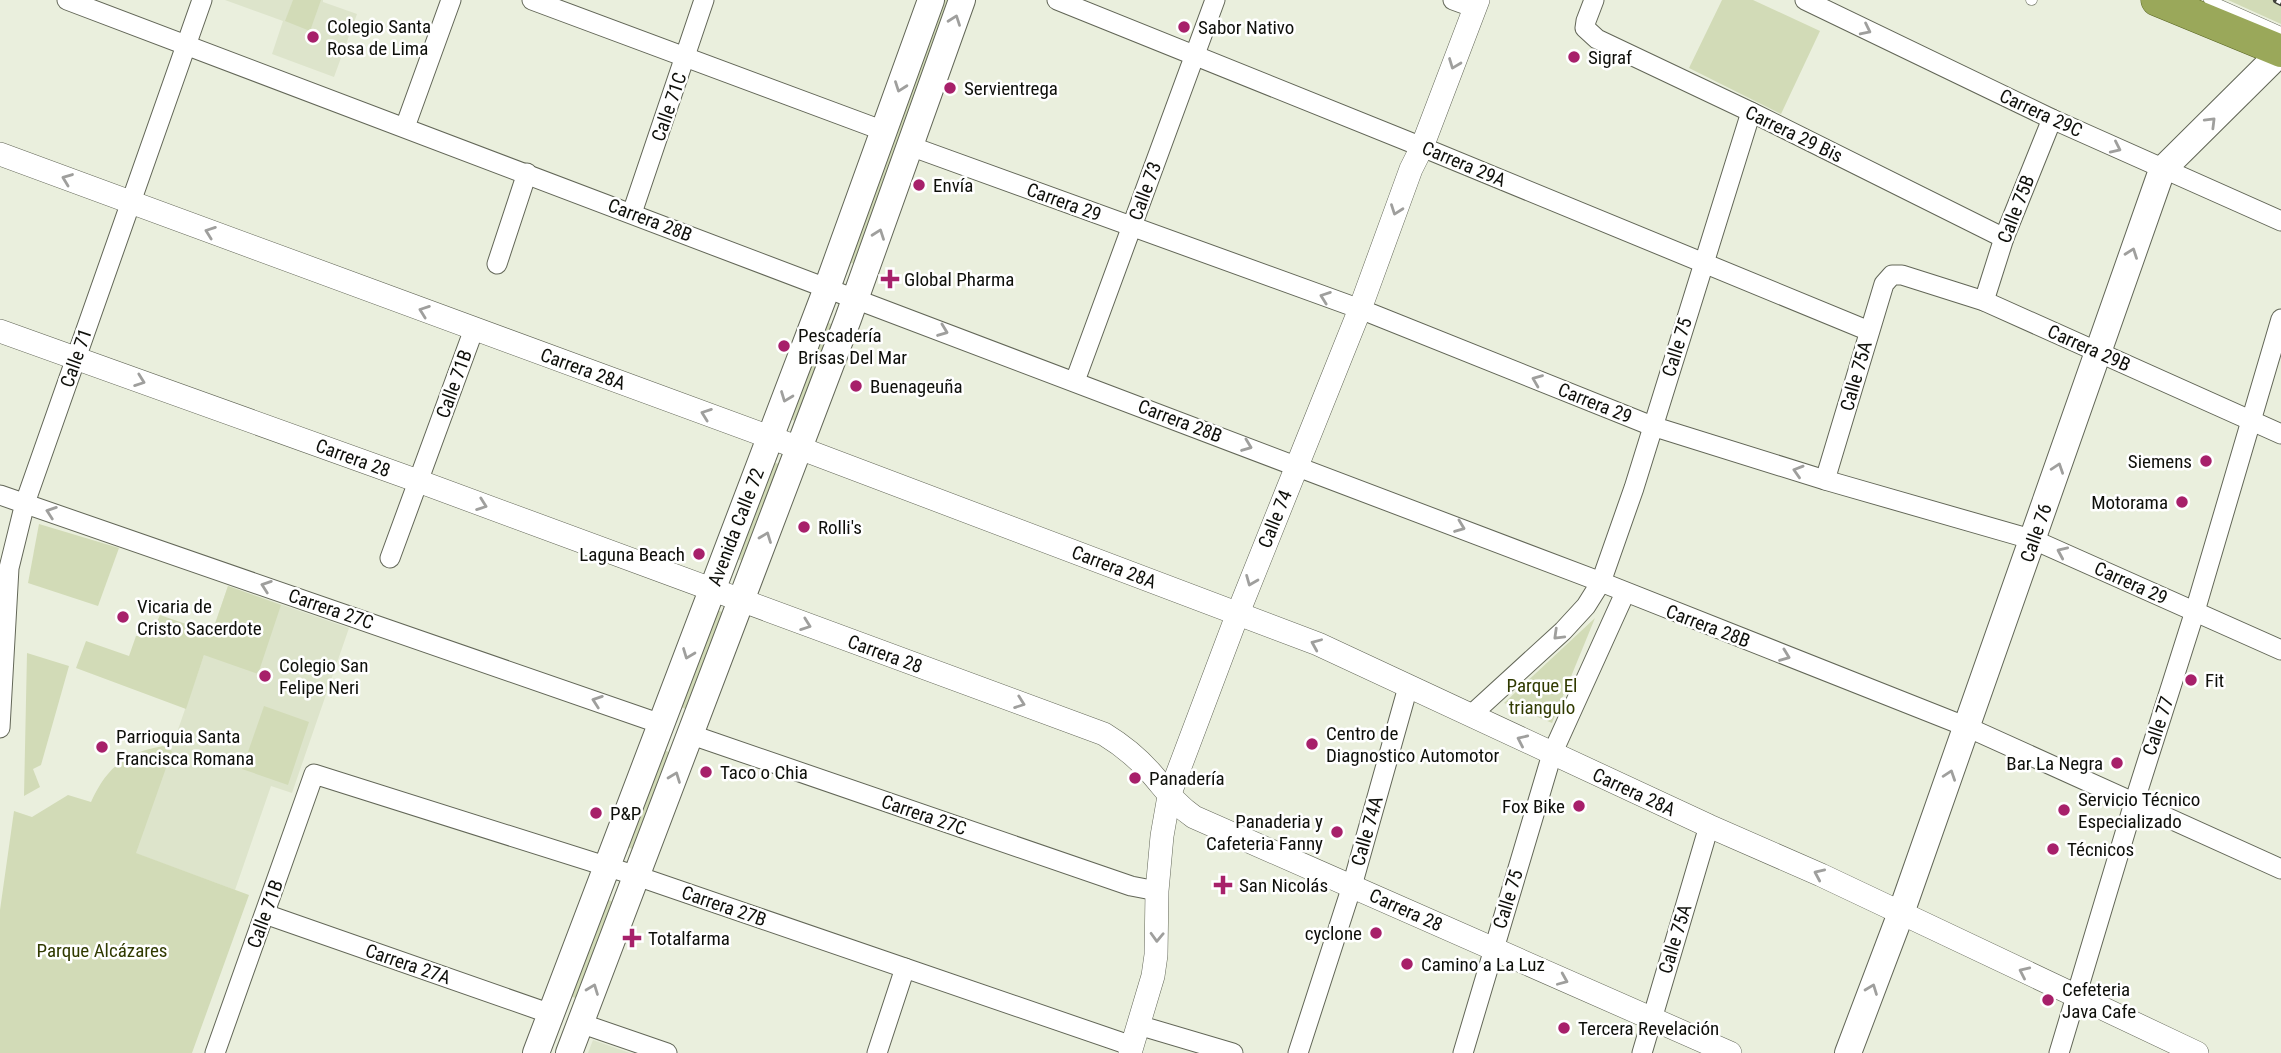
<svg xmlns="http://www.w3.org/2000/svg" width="2281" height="1053" font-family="'Roboto Condensed',sans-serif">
	<rect width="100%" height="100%" fill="#eaefdd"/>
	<g fill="#dde4cb">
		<path d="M225,0H323V2L357,14L334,77L272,54L283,21Z"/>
		<path d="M228,586L349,628L292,793L271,786L235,890L135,853Z"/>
		<path d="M593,1040L630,1053H588Z"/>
	</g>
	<g fill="#d2dbb7">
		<path d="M293,0H321L310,31L285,21Z"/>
		<path d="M938,0H951L857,265L846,261Z"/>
		<path d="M1722,0H1753L1820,31L1781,114L1689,68Z"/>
		<path d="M2228,0H2281V24Z"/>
		<path d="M824,321L836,326L800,423L788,418Z"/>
		<path d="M771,461L783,466L747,563L735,558Z"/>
		<path d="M39,524L119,548L98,606L28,583Z"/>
		<path d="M228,586L281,605L258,674L204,655L186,709L76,668L86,641L129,656L136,636H151L160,615L212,633Z"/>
		<path d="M715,609L727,614L690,711L679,706Z"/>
		<path d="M1595,618L1552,723L1504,703Z"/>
		<path d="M27,653L69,666L41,765L33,769L40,787L24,796Z"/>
		<path d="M264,706L309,722L288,785L242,769Z"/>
		<path d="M163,746L172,751L136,853L249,895L192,1053H0V910L14,811L32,817L68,795L91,802C107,767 125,753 163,746Z"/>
		<path d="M662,749L673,754L637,851L625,846Z"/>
		<path d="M604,898L616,903L580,1000L568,995Z"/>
	</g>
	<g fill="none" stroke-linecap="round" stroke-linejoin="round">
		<defs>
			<g id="service">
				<path d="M2031,0H2032"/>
				<path d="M2209,0L2281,32"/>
			</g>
			<g id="minor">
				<path d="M67,0L1601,582L1967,727L2281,869"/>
				<path d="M532,0L884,131"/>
				<path d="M1057,0L1422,147L1869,331"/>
				<path d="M1453,0L1475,8"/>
				<path d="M1594,0L1586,21L1585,28L1597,39L1751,112L2004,238"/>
				<path d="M1805,0L2052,119L2281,221"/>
				<path d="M405,127L451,0"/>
				<path d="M910,146L1360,309L1652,426L1825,480L2034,540L2281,650"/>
				<path d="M632,213L704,0"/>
				<path d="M497,264L527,173"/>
				<path d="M1984,301L2004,238L2052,119"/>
				<path d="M1075,381L1215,0"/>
				<path d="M1825,480L1884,284L1892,275H1902L1984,301L2281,434"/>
				<path d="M0,495L661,724"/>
				<path d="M390,558L474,329"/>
				<path d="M1470,716L1563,631L1586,606L1601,582L1634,488L1751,112"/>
				<path d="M0,728L9,568L25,503L202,0"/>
				<path d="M692,735L1131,886L1157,891"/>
				<path d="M265,914L551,1014"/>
				<path d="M580,1023L667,1053"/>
				<path d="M1138,1025L1233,1053"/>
				<path d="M215,1053L314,774L637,876L1132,1046"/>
				<path d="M877,1053L905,968"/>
				<path d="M1298,1053L1352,886L1408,687"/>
				<path d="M1463,1053L1552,754L1625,593"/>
				<path d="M1642,1053L1709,826"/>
				<path d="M2059,1053L2134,803L2195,611L2281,319"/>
			</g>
			<g id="tertiary">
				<path d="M0,154L810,452L1318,644L1709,826L1821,875L2197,1053"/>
				<path d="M0,331L418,481L1104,734C1122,745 1137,757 1151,773C1165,789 1175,804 1194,817L1730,1053"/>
				<path d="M1130,1053L1153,976L1156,955L1157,891L1162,836L1169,796L1238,613L1360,309L1411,169L1422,147L1478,0"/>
			</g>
			<g id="secondary">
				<path d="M536,1053L827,288L931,0"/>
				<path d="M569,1053L848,319L962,0"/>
				<path d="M1848,1053L1901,913L2162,170L2281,52"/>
			</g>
			<path id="trunk" d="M2157,0L2281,51"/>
		</defs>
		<use href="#service" stroke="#626657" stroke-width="11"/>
		<use href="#minor" stroke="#626657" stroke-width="21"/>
		<use href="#tertiary" stroke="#626657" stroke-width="24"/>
		<use href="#secondary" stroke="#626657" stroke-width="28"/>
		<use href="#trunk" stroke="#586423" stroke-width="33"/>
		<use href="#service" stroke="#fff" stroke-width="10"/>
		<use href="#minor" stroke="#fff" stroke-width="19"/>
		<use href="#tertiary" stroke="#fff" stroke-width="23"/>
		<use href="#secondary" stroke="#fff" stroke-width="26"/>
		<use href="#trunk" stroke="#9aa85a" stroke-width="32"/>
		<defs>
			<path id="rail" d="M2277,0L2281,2"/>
		</defs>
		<use href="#rail" stroke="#3f4039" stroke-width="8"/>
		<use href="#rail" stroke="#fff" stroke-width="5" stroke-dasharray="16" stroke-linecap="butt"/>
	</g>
	<defs><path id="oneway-chevron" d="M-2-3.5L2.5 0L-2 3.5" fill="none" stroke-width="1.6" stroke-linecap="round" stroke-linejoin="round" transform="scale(1.75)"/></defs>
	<g stroke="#9f9f9d">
		<use href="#oneway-chevron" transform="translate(955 20) rotate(-70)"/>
		<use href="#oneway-chevron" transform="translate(1866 30) rotate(26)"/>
		<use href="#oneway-chevron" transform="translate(1454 64) rotate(111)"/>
		<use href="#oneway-chevron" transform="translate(900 87) rotate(110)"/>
		<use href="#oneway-chevron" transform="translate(2211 122) rotate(-45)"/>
		<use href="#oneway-chevron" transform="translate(2116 148) rotate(25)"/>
		<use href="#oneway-chevron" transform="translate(67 179) rotate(-159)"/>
		<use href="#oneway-chevron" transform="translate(1396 210) rotate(110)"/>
		<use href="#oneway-chevron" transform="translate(210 232) rotate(-160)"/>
		<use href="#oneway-chevron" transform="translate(879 234) rotate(-70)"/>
		<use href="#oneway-chevron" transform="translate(2132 253) rotate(-70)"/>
		<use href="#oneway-chevron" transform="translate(1325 297) rotate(-160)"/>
		<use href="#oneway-chevron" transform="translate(424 311) rotate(-160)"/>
		<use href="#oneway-chevron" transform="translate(943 331) rotate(21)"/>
		<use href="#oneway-chevron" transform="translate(1537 380) rotate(-158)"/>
		<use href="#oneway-chevron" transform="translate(140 381) rotate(20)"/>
		<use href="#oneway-chevron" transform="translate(786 397) rotate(111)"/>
		<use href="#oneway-chevron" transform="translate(706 414) rotate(-160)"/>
		<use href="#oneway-chevron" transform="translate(1247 446) rotate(21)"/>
		<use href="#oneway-chevron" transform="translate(2058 468) rotate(-71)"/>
		<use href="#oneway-chevron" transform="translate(1798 471) rotate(-163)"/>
		<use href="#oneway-chevron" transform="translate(482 505) rotate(20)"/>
		<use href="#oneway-chevron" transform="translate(51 512) rotate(-161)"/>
		<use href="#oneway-chevron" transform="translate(1460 527) rotate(21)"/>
		<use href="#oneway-chevron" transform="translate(766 537) rotate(-69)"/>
		<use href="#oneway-chevron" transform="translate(2062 552) rotate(-156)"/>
		<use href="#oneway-chevron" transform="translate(1251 581) rotate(112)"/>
		<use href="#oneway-chevron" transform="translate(266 586) rotate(-161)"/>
		<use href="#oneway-chevron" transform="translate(806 625) rotate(20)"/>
		<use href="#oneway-chevron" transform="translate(1558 635) rotate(136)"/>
		<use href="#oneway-chevron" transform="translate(1316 644) rotate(-157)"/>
		<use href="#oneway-chevron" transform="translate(688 654) rotate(111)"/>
		<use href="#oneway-chevron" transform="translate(1785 656) rotate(21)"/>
		<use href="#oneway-chevron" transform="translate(597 701) rotate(-161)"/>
		<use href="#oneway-chevron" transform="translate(1020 703) rotate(20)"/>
		<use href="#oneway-chevron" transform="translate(1522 740) rotate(-155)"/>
		<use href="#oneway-chevron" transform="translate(1950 775) rotate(-71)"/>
		<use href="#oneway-chevron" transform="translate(675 777) rotate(-69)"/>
		<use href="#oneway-chevron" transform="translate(1819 874) rotate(-156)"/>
		<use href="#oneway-chevron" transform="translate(1157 937) rotate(92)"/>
		<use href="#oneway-chevron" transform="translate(2024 972) rotate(-155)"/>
		<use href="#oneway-chevron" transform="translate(1563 980) rotate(23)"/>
		<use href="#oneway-chevron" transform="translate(593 989) rotate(-69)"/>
		<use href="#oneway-chevron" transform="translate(1872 989) rotate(-69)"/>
	</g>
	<g fill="#a7206a" stroke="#fff" stroke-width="2.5">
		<circle cx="1184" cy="27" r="7"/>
		<circle cx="313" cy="37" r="7"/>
		<circle cx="1574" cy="57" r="7"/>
		<circle cx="950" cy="88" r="7"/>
		<circle cx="919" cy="185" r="7"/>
		<path d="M886.5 268.5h7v7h7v7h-7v7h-7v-7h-7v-7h7z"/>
		<circle cx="784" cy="346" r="7"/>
		<circle cx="856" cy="386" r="7"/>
		<circle cx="2206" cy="461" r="7"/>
		<circle cx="2182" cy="502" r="7"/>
		<circle cx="804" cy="527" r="7"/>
		<circle cx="699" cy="554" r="7"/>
		<circle cx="123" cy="617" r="7"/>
		<circle cx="265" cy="676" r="7"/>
		<circle cx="2191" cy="680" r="7"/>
		<circle cx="1312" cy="744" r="7"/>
		<circle cx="102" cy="747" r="7"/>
		<circle cx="2117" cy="763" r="7"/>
		<circle cx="706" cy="772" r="7"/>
		<circle cx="1135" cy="778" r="7"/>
		<circle cx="1579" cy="806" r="7"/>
		<circle cx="2064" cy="810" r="7"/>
		<circle cx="596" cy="813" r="7"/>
		<circle cx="1337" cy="832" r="7"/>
		<circle cx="2053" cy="849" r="7"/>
		<path d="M1219.5 874.5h7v7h7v7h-7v7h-7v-7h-7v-7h7z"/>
		<circle cx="1376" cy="933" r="7"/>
		<path d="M628.5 927.5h7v7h7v7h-7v7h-7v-7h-7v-7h7z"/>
		<circle cx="1407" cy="964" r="7"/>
		<circle cx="2048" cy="1000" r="7"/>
		<circle cx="1564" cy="1028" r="7"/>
	</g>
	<g text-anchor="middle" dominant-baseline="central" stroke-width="5" stroke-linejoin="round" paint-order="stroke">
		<g font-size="19" fill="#0e0f0a" stroke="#fff" text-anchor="start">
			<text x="327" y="26">Colegio Santa<tspan x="327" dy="22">Rosa de Lima</tspan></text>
			<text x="1198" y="27">Sabor Nativo</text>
			<text x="1588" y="57">Sigraf</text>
			<text x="964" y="88">Servientrega</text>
			<text x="933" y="185">Envía</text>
			<text x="904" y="279">Global Pharma</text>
			<text x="798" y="335">Pescadería<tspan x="798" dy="22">Brisas Del Mar</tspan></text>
			<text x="870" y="386">Buenageuña</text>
			<text x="2192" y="461" text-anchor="end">Siemens</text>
			<text x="2168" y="502" text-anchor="end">Motorama</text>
			<text x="818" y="527">Rolli's</text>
			<text x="685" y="554" text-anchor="end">Laguna Beach</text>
			<text x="137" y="606">Vicaria de<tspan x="137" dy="22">Cristo Sacerdote</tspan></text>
			<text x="279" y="665">Colegio San<tspan x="279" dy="22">Felipe Neri</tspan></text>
			<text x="2205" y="680">Fit</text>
			<text x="1326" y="733">Centro de<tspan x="1326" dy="22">Diagnostico Automotor</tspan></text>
			<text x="116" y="736">Parrioquia Santa<tspan x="116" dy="22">Francisca Romana</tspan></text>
			<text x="2103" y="763" text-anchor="end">Bar La Negra</text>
			<text x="720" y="772">Taco o Chia</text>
			<text x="1149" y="778">Panadería</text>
			<text x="2078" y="799">Servicio Técnico<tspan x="2078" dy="22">Especializado</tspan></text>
			<text x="1565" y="806" text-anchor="end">Fox Bike</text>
			<text x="610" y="813">P&amp;P</text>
			<text x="1323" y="821" text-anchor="end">Panaderia y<tspan x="1323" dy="22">Cafeteria Fanny</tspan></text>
			<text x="2067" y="849">Técnicos</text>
			<text x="1239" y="885">San Nicolás</text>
			<text x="1362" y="933" text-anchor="end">cyclone</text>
			<text x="648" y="938">Totalfarma</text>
			<text x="1421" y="964">Camino a La Luz</text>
			<text x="2062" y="989">Cefeteria<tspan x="2062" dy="22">Java Cafe</tspan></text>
			<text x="1578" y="1028">Tercera Revelación</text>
		</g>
		<g font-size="19" fill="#0e0f0a" stroke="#fff">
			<text transform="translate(669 107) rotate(-71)">Calle 71C</text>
			<text transform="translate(2041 113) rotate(25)">Carrera 29C</text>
			<text transform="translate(1794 134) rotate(26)">Carrera 29 Bis</text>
			<text transform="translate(1464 164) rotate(23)">Carrera 29A</text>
			<text transform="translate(1145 191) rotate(-70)">Calle 73</text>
			<text transform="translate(1064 202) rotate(20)">Carrera 29</text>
			<text transform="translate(2016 209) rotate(-69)">Calle 75B</text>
			<text transform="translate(650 220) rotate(21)">Carrera 28B</text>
			<text transform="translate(1677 347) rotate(-73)">Calle 75</text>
			<text transform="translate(2089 348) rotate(24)">Carrera 29B</text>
			<text transform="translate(76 358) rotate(-71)">Calle 71</text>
			<text transform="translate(583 369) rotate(20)">Carrera 28A</text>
			<text transform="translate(1856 376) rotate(-74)">Calle 75A</text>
			<text transform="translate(454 384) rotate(-70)">Calle 71B</text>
			<text transform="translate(1595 403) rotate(22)">Carrera 29</text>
			<text transform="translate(1180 421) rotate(21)">Carrera 28B</text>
			<text transform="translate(353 458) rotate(20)">Carrera 28</text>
			<text transform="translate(1275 519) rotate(-68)">Calle 74</text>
			<text transform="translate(736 527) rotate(-69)">Avenida Calle 72</text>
			<text transform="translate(2036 533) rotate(-71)">Calle 76</text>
			<text transform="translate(1114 567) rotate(21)">Carrera 28A</text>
			<text transform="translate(2131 583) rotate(24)">Carrera 29</text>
			<text transform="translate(331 609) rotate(19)">Carrera 27C</text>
			<text transform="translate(1708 626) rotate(21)">Carrera 28B</text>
			<text transform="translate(885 654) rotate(20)">Carrera 28</text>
			<text transform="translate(2158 726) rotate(-72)">Calle 77</text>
			<text transform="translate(1634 792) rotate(25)">Carrera 28A</text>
			<text transform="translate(924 815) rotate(19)">Carrera 27C</text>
			<text transform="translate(1367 831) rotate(-74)">Calle 74A</text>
			<text transform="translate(1508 899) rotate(-73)">Calle 75</text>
			<text transform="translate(724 906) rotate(19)">Carrera 27B</text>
			<text transform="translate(1406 910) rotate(24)">Carrera 28</text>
			<text transform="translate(265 914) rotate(-70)">Calle 71B</text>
			<text transform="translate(1675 939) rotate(-73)">Calle 75A</text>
			<text transform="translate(408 964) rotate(19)">Carrera 27A</text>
		</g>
		<g font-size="19" fill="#303a00" stroke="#fff">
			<text x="1542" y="685">Parque El<tspan x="1542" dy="22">triangulo</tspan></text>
			<text x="102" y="950">Parque Alcázares</text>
		</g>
	</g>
</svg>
